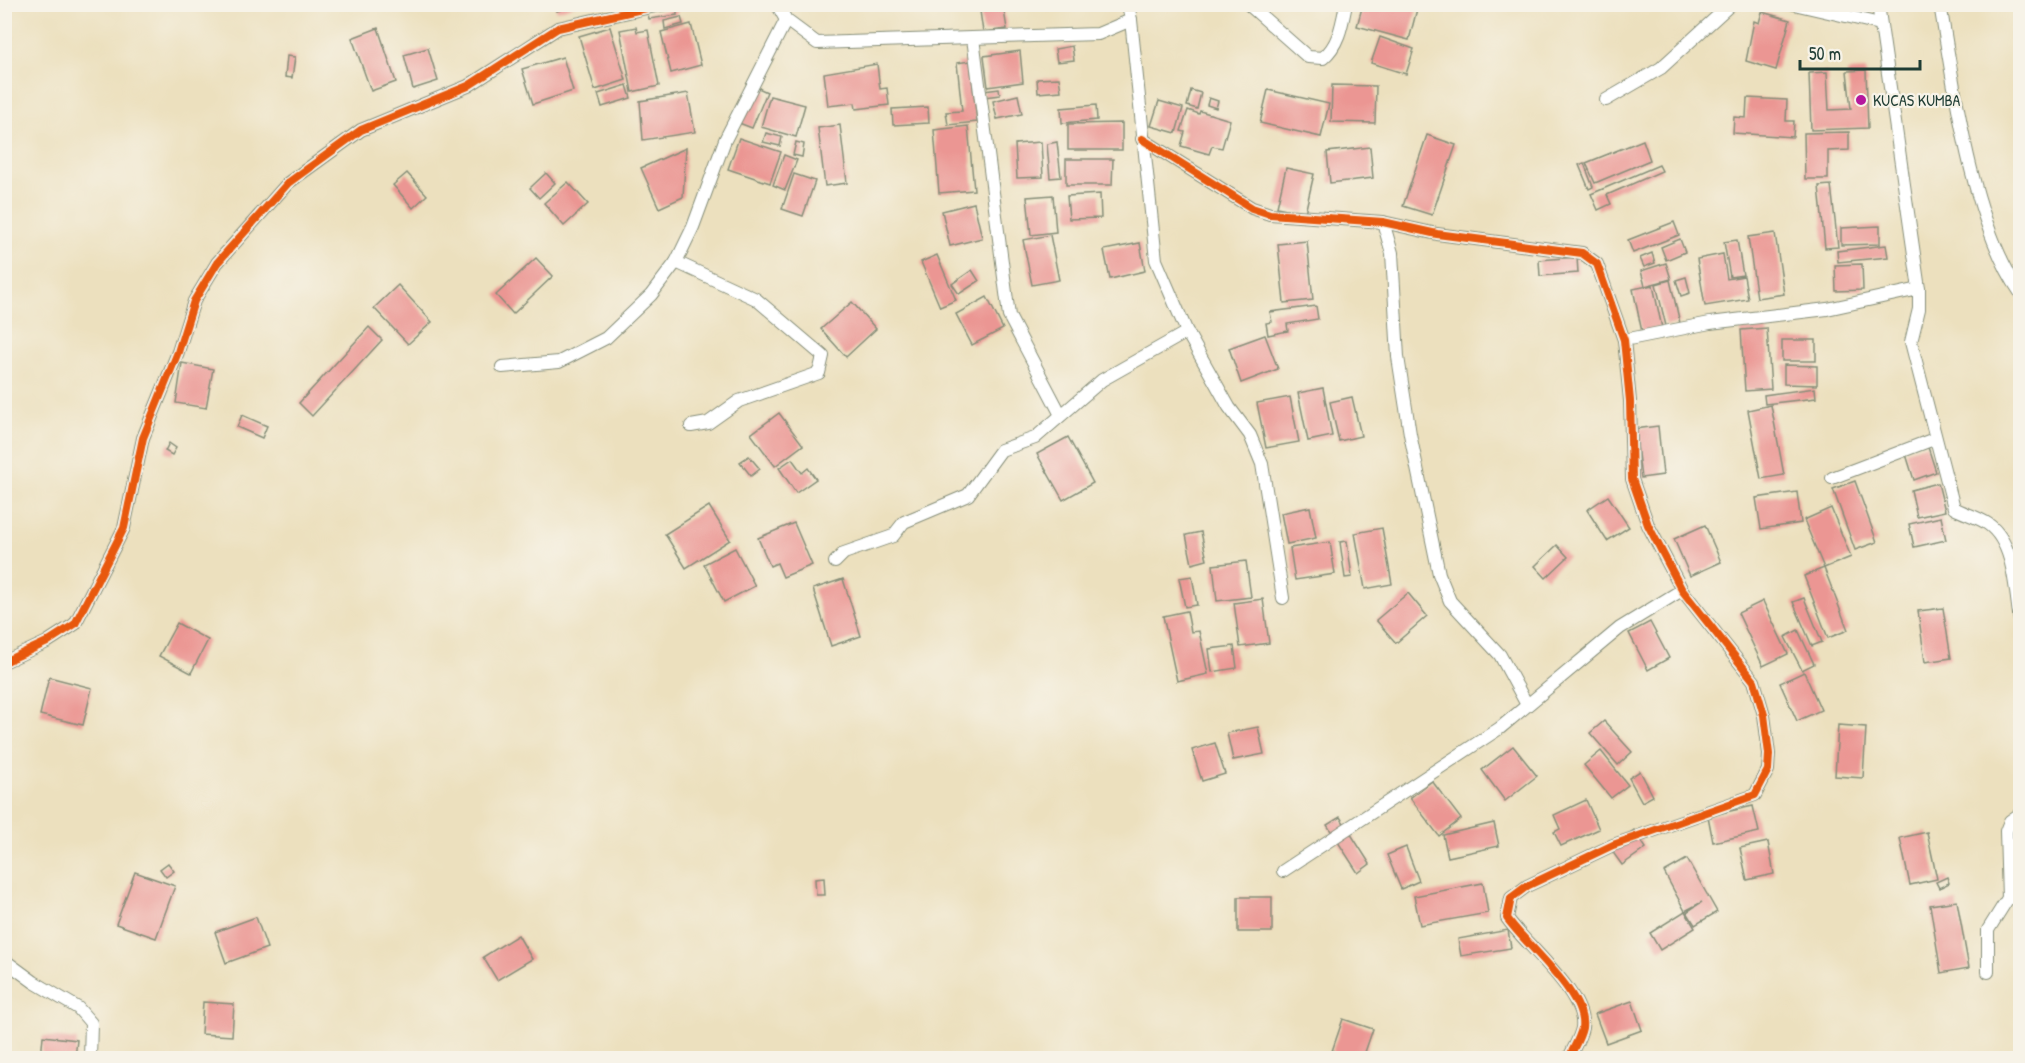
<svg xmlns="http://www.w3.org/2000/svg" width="2025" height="1063" font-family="'Patrick Hand',sans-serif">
	<rect width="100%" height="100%" fill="#f7f3e8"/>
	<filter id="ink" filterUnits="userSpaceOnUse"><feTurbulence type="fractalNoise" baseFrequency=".0167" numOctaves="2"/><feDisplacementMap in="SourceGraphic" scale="12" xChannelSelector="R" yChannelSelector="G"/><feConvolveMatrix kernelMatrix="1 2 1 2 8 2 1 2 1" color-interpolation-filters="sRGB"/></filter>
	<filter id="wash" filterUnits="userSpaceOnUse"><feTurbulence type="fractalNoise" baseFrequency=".008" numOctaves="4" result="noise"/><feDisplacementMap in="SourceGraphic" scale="24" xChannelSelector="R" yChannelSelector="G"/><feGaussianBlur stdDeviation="1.35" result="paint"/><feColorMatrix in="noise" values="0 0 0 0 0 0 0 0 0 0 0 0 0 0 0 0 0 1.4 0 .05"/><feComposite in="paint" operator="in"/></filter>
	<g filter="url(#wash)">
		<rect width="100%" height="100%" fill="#ece0be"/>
		<g id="blocks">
			<g fill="#eb9693">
				<path d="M555,4H574L575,5L557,11Z"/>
				<path d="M979,4H1003L1007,29L983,32Z"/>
				<path d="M1363,4H1398L1417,9L1409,40L1357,26Z"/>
				<path d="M677,9V15L649,19L648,13Z"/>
				<path d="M1762,12L1790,20L1776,70L1746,61L1754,21L1759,23Z"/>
				<path d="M681,17L683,24L665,29L664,21Z"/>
				<path d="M691,24L701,65L671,73L661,32Z"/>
				<path d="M610,27L626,80L595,90L579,36Z"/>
				<path d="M636,27L637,32L648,30L659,86L632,92L620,30Z"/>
				<path d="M378,28L396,82L371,91L352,38Z"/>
				<path d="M1380,37L1414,49L1406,74L1371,63Z"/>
				<path d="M1072,46L1074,60L1057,62L1055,49Z"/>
				<path d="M428,48L438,81L413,89L404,55Z"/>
				<path d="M1020,51L1023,82L988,87L984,56Z"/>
				<path d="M287,56L295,57L292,78L285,77Z"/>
				<path d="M563,57L573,91L533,104L522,69Z"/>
				<path d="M970,61L977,122L948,125L946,112L962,111L957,63Z"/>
				<path d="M877,64L880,89L887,88L889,105L856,109L855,103L828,106L824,73Z"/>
				<path d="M1866,70L1868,128L1811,130L1809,73L1827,72L1829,110L1851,109L1847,71Z"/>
				<path d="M1059,78L1061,91L1038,93L1037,79Z"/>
				<path d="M627,85L631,98L602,107L598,94Z"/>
				<path d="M1332,85L1376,86L1375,123L1331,122Z"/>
				<path d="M754,86L767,92L752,128L739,123Z"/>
				<path d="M999,89L1000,95L984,97V91Z"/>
				<path d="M1191,90L1201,93L1197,109L1187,106Z"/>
				<path d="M1268,90L1329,104L1321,137L1260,123Z"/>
				<path d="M688,93L695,132L643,140L640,101Z"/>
				<path d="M1018,95L1022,114L997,119L993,101Z"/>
				<path d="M770,96L805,105L796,137L761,127Z"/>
				<path d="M1209,98L1218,101L1216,108L1207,105Z"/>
				<path d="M1747,98L1787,100L1786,121H1794L1793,137L1733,133L1734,117L1746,118Z"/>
				<path d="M1159,101L1183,108L1176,133L1151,126Z"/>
				<path d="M1096,105L1097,120L1062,123L1061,108Z"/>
				<path d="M928,107L929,123L893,125L892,109Z"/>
				<path d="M1188,110L1199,114L1200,111L1230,120L1222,148L1212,146L1209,154L1181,146L1185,132L1181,131Z"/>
				<path d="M1122,123V150H1068V124Z"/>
				<path d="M840,125L847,183L825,186L818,128Z"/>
				<path d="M968,126L974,190L939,193L934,130Z"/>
				<path d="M1849,132V150L1828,151V179H1805L1804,133Z"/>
				<path d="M766,133L782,137L780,146L763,142Z"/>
				<path d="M1427,135L1456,145L1432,215L1403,206Z"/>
				<path d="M739,138L781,152L770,183L728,169Z"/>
				<path d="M1643,140L1650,160L1595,183L1586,163Z"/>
				<path d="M796,142L804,144L802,157L793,155Z"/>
				<path d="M1041,142L1043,177L1017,178L1015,144Z"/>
				<path d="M1057,142L1061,177L1050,178L1047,144Z"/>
				<path d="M1370,147L1373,178L1330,183L1327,152Z"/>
				<path d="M686,148L683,197L659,208L641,168Z"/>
				<path d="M784,155L797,160L785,190L773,185Z"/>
				<path d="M1066,159H1113L1112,185H1066Z"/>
				<path d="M1584,163L1593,187L1589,189L1579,165Z"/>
				<path d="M1659,165L1662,171L1607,195L1611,204L1598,210L1591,194Z"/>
				<path d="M1286,168L1314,174L1305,213L1277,207Z"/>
				<path d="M407,173L427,195L413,208L393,185Z"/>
				<path d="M546,173L555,183L539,198L530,188Z"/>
				<path d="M794,174L815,181L803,216L782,209Z"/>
				<path d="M568,182L588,204L564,226L544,203Z"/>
				<path d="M1831,185L1838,247L1825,248L1819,186Z"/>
				<path d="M1100,194L1101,218L1069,219L1067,196Z"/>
				<path d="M1053,195L1056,232L1031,235L1027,197Z"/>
				<path d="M974,203L982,238L950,246L942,211Z"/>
				<path d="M1674,222L1679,235L1633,253L1628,240Z"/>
				<path d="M1880,226V244L1841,245V228Z"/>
				<path d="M1775,233L1784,294L1757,298L1748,237Z"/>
				<path d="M1050,235L1059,280L1032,285L1023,240Z"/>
				<path d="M1680,239L1685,252L1666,260L1661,247Z"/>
				<path d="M1737,240L1743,275L1730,277L1724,242Z"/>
				<path d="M1307,241L1313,300L1284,303L1278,244Z"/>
				<path d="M1140,243L1145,271L1110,279L1104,250Z"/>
				<path d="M1886,245L1888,257L1838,262L1837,251Z"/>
				<path d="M1652,253L1655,263L1644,267L1640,258Z"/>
				<path d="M1723,254L1727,279L1744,276L1748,299L1705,306L1697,259Z"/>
				<path d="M937,255L956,300L940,307L921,262Z"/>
				<path d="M1577,257L1578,273L1540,276L1539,260Z"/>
				<path d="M536,258L553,276L513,314L496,295Z"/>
				<path d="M1666,263L1671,279L1645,286L1641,271Z"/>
				<path d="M1862,264L1863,290L1836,291L1835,265Z"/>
				<path d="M972,270L979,281L959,294L952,284Z"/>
				<path d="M1686,277L1690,293L1681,296L1676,280Z"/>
				<path d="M1670,280L1680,323L1666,326L1656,284Z"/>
				<path d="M398,285L432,322L408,344L374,308Z"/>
				<path d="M1653,285L1662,328L1642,332L1633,289Z"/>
				<path d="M987,297L1003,329L972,345L956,314Z"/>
				<path d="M852,302L876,329L846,357L821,329Z"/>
				<path d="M1316,306L1318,319L1287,324L1288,331L1268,335L1266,323L1272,322L1270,312Z"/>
				<path d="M369,327L382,340L312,416L299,403Z"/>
				<path d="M1767,328L1771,389L1745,391L1741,330Z"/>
				<path d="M1265,335L1278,369L1241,383L1229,348Z"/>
				<rect x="1782" y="340" width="34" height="21"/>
				<path d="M182,363L213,369L206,408L176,403Z"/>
				<path d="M1784,365L1817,366V385L1784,384Z"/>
				<path d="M1323,388L1332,436L1308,441L1298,393Z"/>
				<path d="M1815,388L1816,398L1765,404L1764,395Z"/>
				<path d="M1290,397L1299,442L1266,448L1257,403Z"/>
				<path d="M1352,397L1361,436L1339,441L1330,402Z"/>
				<path d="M1771,405L1784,475L1761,479L1748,410Z"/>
				<path d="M779,413L803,445L775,466L751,434Z"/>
				<path d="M242,415L267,426L262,438L237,427Z"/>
				<path d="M1658,426L1663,475L1641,478L1635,429Z"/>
				<path d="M1068,437L1093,483L1063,500L1037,454Z"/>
				<path d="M169,443L176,448L172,455L165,451Z"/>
				<path d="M1927,444L1936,472L1914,480L1905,451Z"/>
				<path d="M749,456L760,469L751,476L740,462Z"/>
				<path d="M792,459L802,473L808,468L816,479L796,493L779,468Z"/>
				<path d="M1855,481L1877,542L1855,550L1833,489Z"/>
				<path d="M1938,483L1945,511L1917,517L1911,490Z"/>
				<path d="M1797,492L1801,523L1761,529L1756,498Z"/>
				<path d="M1608,496L1629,527L1607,541L1587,510Z"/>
				<path d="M709,506L730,540L686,568L665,534Z"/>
				<path d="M1310,507L1316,538L1287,544L1281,513Z"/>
				<path d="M1831,508L1851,557L1824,568L1804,520Z"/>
				<path d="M1941,517L1946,540L1914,547L1909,524Z"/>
				<path d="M794,523L812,565L783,577L777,563L770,566L758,538Z"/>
				<path d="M1705,525L1721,562L1690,576L1674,539Z"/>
				<path d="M1382,528L1392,584L1365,589L1355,533Z"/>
				<path d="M1201,532L1207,560L1192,564L1186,535Z"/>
				<path d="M1347,541L1352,577L1345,578L1340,542Z"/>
				<path d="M1330,542L1335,574L1295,580L1290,548Z"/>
				<path d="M1557,545L1568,557L1546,578L1535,566Z"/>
				<path d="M735,548L755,586L724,602L704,564Z"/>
				<path d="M1246,561L1251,597L1217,601L1213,565Z"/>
				<path d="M1824,568L1848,630L1828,638L1804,576Z"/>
				<path d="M1192,576L1197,605L1185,607L1179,578Z"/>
				<path d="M843,579L861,636L831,646L813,589Z"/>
				<path d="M1408,593L1427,616L1396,643L1376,620Z"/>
				<path d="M1804,598L1822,642L1812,646L1793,602Z"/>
				<path d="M1263,599L1269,643L1240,647L1234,603Z"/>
				<path d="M1763,601L1788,654L1763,666L1738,613Z"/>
				<path d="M1943,608L1951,658L1925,662L1918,611Z"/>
				<path d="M1187,611L1191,632L1199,631L1208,674L1177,681L1163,616Z"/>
				<path d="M1650,622L1669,658L1648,670L1629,633Z"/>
				<path d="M177,623L208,640L191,673L159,656Z"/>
				<path d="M1798,630L1814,664L1802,670L1785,637Z"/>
				<path d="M1234,646L1237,668L1212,672L1209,649Z"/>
				<path d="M1804,672L1821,710L1797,721L1780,683Z"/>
				<path d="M49,677L92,688L83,725L40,715Z"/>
				<path d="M1604,721L1632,752L1618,765L1590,733Z"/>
				<path d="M1838,725L1866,727L1863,778L1835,776Z"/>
				<path d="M1258,727L1264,754L1233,760L1227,733Z"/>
				<path d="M1215,743L1225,774L1202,781L1192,750Z"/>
				<path d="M1513,746L1537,776L1505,801L1482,770Z"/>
				<path d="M1601,751L1628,785L1611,798L1584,765Z"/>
				<path d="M1640,771L1653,796L1642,802L1629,778Z"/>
				<path d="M1432,781L1461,819L1439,836L1410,798Z"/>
				<path d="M1586,800L1599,829L1561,846L1554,832L1560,829L1554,815Z"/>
				<path d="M1753,806L1759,832L1713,842L1708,816Z"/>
				<path d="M1340,817L1370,864L1358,873L1327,825Z"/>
				<path d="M1494,823L1499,846L1448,857L1443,835Z"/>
				<path d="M1634,830L1646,848L1622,865L1609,847Z"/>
				<path d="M1927,832L1937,879L1910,885L1900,838Z"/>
				<path d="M1768,842L1774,874L1747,880L1740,848Z"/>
				<path d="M1406,847L1419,881L1401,889L1387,855Z"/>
				<path d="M1687,859L1717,912L1695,925L1687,912L1702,902L1685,911L1664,872Z"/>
				<path d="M168,863L174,871L166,877L160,869Z"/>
				<path d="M135,872L175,886L156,938L116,924Z"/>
				<path d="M1947,877L1949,883L1939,888L1936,882Z"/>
				<path d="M824,878L825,895H816L815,879Z"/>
				<path d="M1483,883L1488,913L1420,925L1414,896Z"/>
				<rect x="1238" y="897" width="34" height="35"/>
				<path d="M1957,901L1969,968L1941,973L1930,905Z"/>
				<path d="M1685,911L1695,928L1660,950L1650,933Z"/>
				<path d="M256,917L267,948L226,963L215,932Z"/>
				<path d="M1508,930L1511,948L1461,956L1458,939Z"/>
				<path d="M518,935L532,959L497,980L483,957Z"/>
				<path d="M1632,1001L1642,1030L1606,1043L1595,1014Z"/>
				<path d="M203,1002L234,1004L232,1036L201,1034Z"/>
				<path d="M1343,1019L1373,1029L1363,1058H1345L1331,1054Z"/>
				<path d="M43,1036L77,1040L75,1058H41Z"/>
			</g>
		</g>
	</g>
	<g filter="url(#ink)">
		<use href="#blocks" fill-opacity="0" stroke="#868e79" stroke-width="1.5"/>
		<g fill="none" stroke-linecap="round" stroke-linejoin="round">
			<defs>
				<g id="street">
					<path d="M777,4L786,20L817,43L1098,34L1131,20L1128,4"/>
					<path d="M1248,4L1308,57L1323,58C1339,45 1342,24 1346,4"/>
					<path d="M1794,4L1880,24"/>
					<path d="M1878,4L1919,289V309L1911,342L1954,508C1965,514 1978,517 1988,524C2015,543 2015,591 2020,621"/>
					<path d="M1940,4C1954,88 1972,223 2020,292"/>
					<path d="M1131,20L1156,260L1187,332L1229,407L1250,435L1262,464L1283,598"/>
					<path d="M973,38L1009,316L1061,415"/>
					<path d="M1606,100L1661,68L1731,4"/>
					<path d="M1142,139L1252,208L1270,214L1383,222L1437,234L1582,253L1597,264L1624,340L1630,401L1632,479L1648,525L1682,590L1754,681L1764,715L1769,754L1768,770L1755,795L1613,845L1527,886L1511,898L1507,918C1526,946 1587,994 1582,1028C1580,1038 1573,1049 1569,1058"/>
					<path d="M1383,222L1392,253L1398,357L1410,434L1439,574L1450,601L1500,655L1527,705"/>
					<path d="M676,262L756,299L823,356L819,373L739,401L708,423L691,426"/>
					<path d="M1624,340L1710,323L1827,309L1919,289"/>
					<path d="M502,367L559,362L606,338L651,295L676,262L693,227L725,140L786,20"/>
					<path d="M1832,478L1934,439"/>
					<path d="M835,562L844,553L893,536L904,522L968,495L1001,450L1035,438L1102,380L1187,332"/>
					<path d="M4,662L47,642L75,624L124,528L143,438L178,352L194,301L217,263L288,183L361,130L468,86L558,28L664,4"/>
					<path d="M1283,871L1500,728L1620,628L1682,590"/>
					<path d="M4,960L34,982L78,1008L91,1023L90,1058"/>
					<path d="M1988,972V930L2008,898L2006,831L2010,821L2020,814"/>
				</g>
			</defs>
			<use href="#street" stroke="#868e79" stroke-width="14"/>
			<use href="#street" stroke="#fff" stroke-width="12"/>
			<defs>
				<g id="cycleway">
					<path d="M1142,139L1252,208L1270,214L1383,222L1437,234L1582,253L1597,264L1624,340L1630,401L1632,479L1648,525L1682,590L1754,681L1764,715L1769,754L1768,770L1755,795L1613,845L1527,886L1511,898L1507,918C1526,946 1587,994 1582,1028C1580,1038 1573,1049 1569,1058"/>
					<path d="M4,662L47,642L75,624L124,528L143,438L178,352L194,301L217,263L288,183L361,130L468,86L558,28L664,4"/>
				</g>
			</defs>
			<use href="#cycleway" stroke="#f7f3e8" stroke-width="11"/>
			<use href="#cycleway" stroke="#e8590c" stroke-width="8"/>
		</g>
	</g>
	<circle fill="#b5179e" stroke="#f7f3e8" stroke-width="2" cx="1861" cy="100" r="6"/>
	<g text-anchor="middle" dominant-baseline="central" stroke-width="4.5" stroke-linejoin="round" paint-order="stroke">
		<g font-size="16" fill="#1f3d34" stroke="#f7f3e8" text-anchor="start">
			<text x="1873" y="100">KUCAS KUMBA</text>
		</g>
	</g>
	<rect width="2025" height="1063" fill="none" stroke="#f7f3e8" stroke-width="24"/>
	<path d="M1800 60v9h120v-9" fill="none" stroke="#1f3d34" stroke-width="3"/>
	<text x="1809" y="60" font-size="18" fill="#1f3d34" stroke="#f7f3e8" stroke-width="4.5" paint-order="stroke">50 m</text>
</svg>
